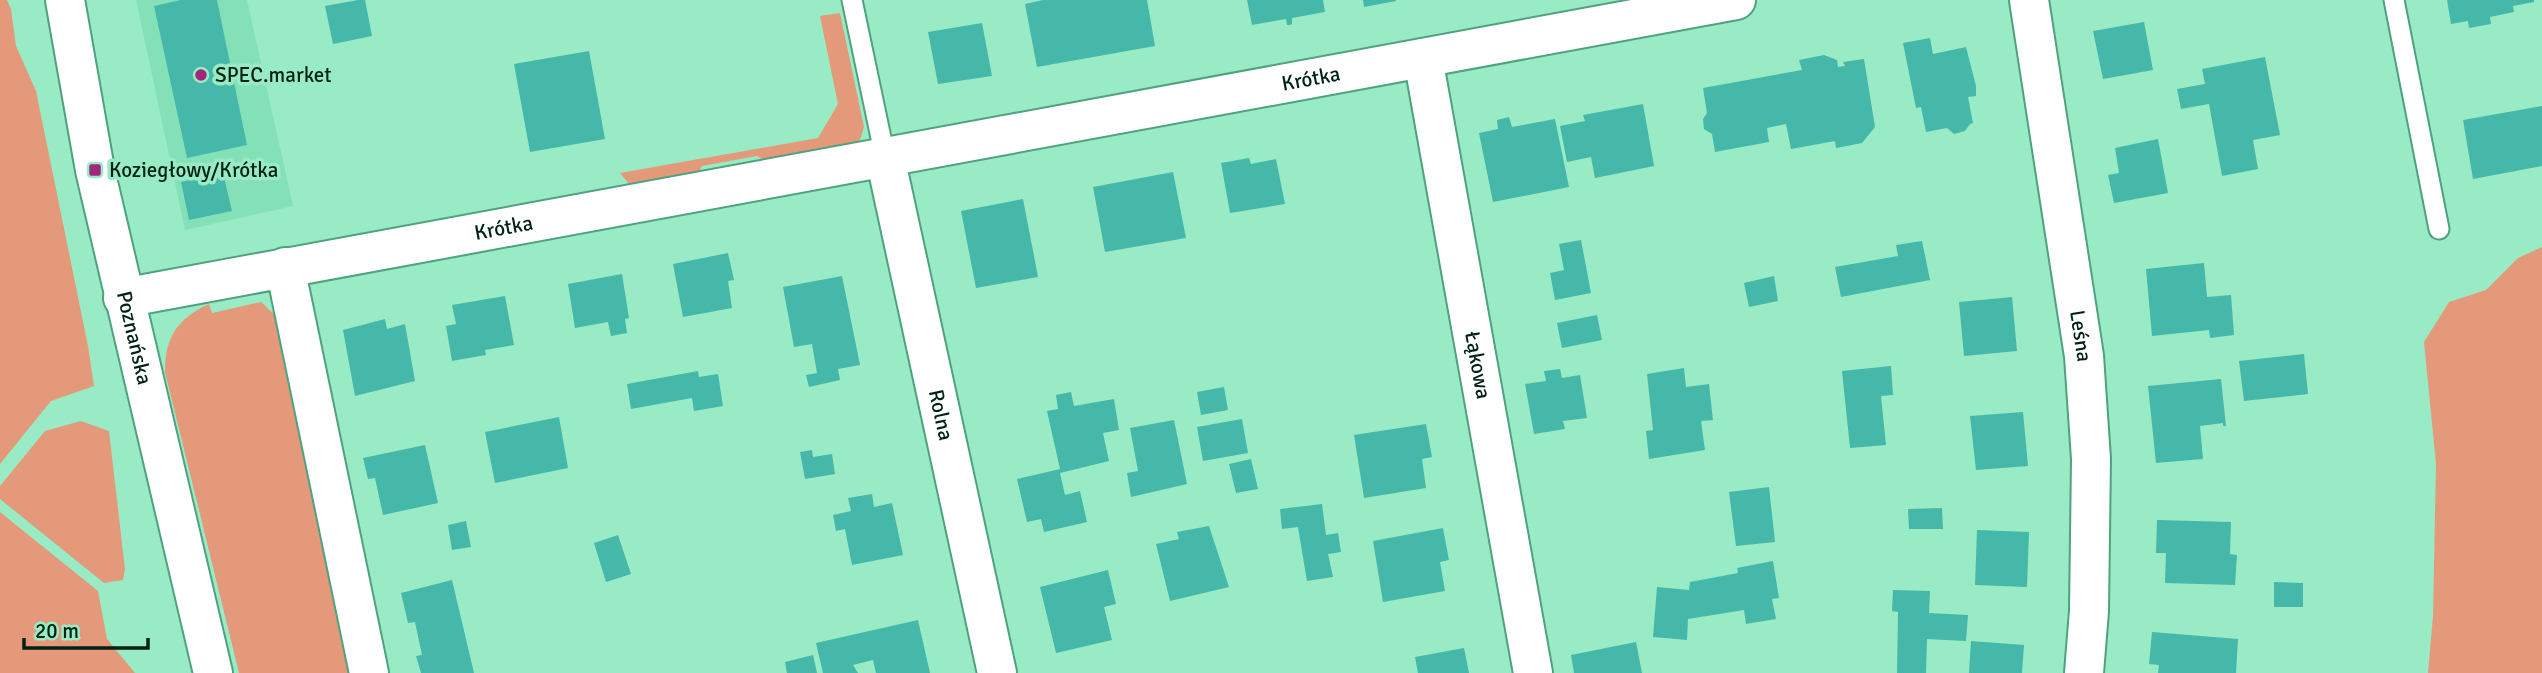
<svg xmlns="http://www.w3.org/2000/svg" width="2542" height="673" font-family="Signika,sans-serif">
	<rect width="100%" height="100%" fill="#98ebc4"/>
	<path fill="#84e1b7" d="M136,0H247L293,206L185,230Z"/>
	<g fill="#e49a7a">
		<path d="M0,0H7L11,9L16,46L36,91L88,346L94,386L51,401L0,464Z"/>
		<path d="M840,13L864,127L860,140L852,149L773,165L757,156L702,166L695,180L634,190L620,173L818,138L838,104L820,16Z"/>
		<path d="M2542,247V673H2428L2433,616L2436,464L2424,342L2449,302L2486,290L2518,258Z"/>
		<path d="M261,302L275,315L358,673H239L165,372C165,337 177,319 209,304L212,313Z"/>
		<path d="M81,421L109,431L125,569L123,580L104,583L0,499V486L45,431Z"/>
		<path d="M0,512L98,591L107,639L135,673H0Z"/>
	</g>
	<g fill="#45b8aa">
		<path d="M181,0H217L247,145L187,158L154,6Z"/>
		<path d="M358,0H365L372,36L333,44L325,6Z"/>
		<path d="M1043,0H1147L1155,46L1037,67L1025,4Z"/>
		<path d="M1247,0H1323L1325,12L1292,18V24L1290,25H1287L1286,19L1252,25Z"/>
		<path d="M1363,0H1396V1L1364,7Z"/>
		<path d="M2447,0H2534V2L2513,6L2514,12L2490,17L2491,24L2469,28L2468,21L2451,24Z"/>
		<path d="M2144,22L2153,70L2103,79L2093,31Z"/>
		<path d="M982,23L992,76L938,84L928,32Z"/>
		<path d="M1930,38L1933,54L1966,47L1976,86V96L1968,97L1973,123L1970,124L1965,131L1954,134L1947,128L1926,132L1921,107L1916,108L1903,43Z"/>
		<path d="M589,51L605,139L530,152L514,64Z"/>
		<path d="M1824,55L1837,60L1838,67L1845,66L1843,62L1864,59L1875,127L1862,143L1836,148L1835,141L1791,149L1786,124L1767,128L1769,142L1715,152L1712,134L1704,129L1703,119L1707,113L1703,88L1802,70L1799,60Z"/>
		<path d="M2265,57L2280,135L2253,140L2258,169L2222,176L2209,104L2181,109L2177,89L2205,84L2202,69Z"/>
		<path d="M1643,104L1654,166L1595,178L1591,157L1567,162L1560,126L1585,121L1583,115Z"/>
		<path d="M2542,106V166L2473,179L2463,120Z"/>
		<path d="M1509,117L1512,127L1555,119L1569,187L1493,202L1479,133L1498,129L1497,120Z"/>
		<path d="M2158,139L2168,193L2114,203L2108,175L2119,173L2115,148Z"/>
		<path d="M1249,158L1251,164L1276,159L1285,204L1230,213L1221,163Z"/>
		<path d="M1173,172L1186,238L1105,252L1093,187Z"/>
		<path d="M223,173L232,211L189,220L181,182Z"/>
		<path d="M1023,199L1038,277L976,288L961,211Z"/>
		<path d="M1581,240L1591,293L1555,300L1550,273L1564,270L1559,244Z"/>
		<path d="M1922,241L1930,280L1841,297L1835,267L1898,256L1896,245Z"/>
		<path d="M728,253L734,280L728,281L732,308L683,317L673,264Z"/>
		<path d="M2204,263L2207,297L2231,295L2234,335L2210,338L2209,330L2152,336L2146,269Z"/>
		<path d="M622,274L629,318L625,319L627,333L611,336L608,322L575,328L568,284Z"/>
		<path d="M842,276L860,365L838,369L840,380L809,387L806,375L817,373L812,344L794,347L783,287Z"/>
		<path d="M1774,276L1778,301L1749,307L1744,283Z"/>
		<path d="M505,296L514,345L485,350L486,355L452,361L446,326L456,324L452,305Z"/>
		<path d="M2012,297L2017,351L1964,356L1959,302Z"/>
		<path d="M1597,315L1602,340L1562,348L1557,323Z"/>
		<path d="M385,319L387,329L405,324L415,381L355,396L343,330Z"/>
		<path d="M2304,354L2308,394L2244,401L2239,361Z"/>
		<path d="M1891,366L1893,395L1881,396L1886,445L1850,448L1842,371Z"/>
		<path d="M1684,368L1686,387L1709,384L1713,420L1701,421L1705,450L1649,459L1646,431L1653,430L1647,374Z"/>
		<path d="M1560,369L1562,378L1580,375L1587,418L1563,421L1565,429L1534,434L1525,384L1546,381L1544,371Z"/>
		<path d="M698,371L699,377L718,374L723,406L694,411L692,398L631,409L627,384Z"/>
		<path d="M2221,379L2226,426H2223V423L2200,426L2203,459L2156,463L2148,386Z"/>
		<path d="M1224,387L1228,410L1201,415L1197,392Z"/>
		<path d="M1071,392L1074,406L1114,399L1119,430L1103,433L1109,461L1060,473L1065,495L1080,491L1087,522L1044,532L1041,519L1027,522L1017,479L1060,469L1047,411L1058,409L1056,395Z"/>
		<path d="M2023,412L2028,466L1976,470L1970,416Z"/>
		<path d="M559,417L568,468L495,483L485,432Z"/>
		<path d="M1242,419L1248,453L1203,461L1197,427Z"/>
		<path d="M1174,420L1187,484L1131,497L1127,473L1138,471L1130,428Z"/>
		<path d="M1426,424L1432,457L1422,459L1426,488L1364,498L1354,435Z"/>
		<path d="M425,445L438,503L383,515L375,478L368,479L363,458Z"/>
		<path d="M812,450L813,457L832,454L835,474L805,479L800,452Z"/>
		<path d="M1251,459L1258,489L1236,493L1229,464Z"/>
		<path d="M1769,487L1775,542L1736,546L1729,492Z"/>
		<path d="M872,494L874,507L892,503L903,555L852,565L845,529L836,531L833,515L851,511L848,498Z"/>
		<path d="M1322,504L1326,535L1338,533L1341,552L1328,554L1333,577L1307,581L1298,527L1282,529L1280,509Z"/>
		<path d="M1942,508L1943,529H1909L1908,509Z"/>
		<path d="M2157,520L2231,522L2230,554L2237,555L2235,585L2165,583L2166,553H2156Z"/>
		<path d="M466,521L471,547L452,550L448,525Z"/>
		<path d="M1209,526L1229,587L1170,601L1156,544L1179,539L1177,532Z"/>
		<path d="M1443,528L1449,560L1440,562L1445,591L1383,602L1373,541Z"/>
		<path d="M1977,530L2029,532L2027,587L1975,585Z"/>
		<path d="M618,535L631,574L606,582L594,543Z"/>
		<path d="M1773,561L1779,598L1772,599L1776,619L1746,624L1744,610L1688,619L1687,640L1653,637L1657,587L1689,590L1690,582L1738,573L1737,568Z"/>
		<path d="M1108,570L1116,604L1104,607L1112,640L1056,653L1040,587Z"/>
		<path d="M452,580L474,673H421L416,656L422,655L415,622L408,623L401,593Z"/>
		<path d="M2274,582L2303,583V607H2274Z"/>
		<path d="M1893,590L1930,591L1929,613L1968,615L1966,641L1927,639L1926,673H1897L1898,612L1892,611Z"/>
		<path d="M918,620L930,673H876L873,660L853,665L858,673H823L816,643Z"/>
		<path d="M2152,632L2238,639L2236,673H2158L2159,665L2149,664Z"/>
		<path d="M1971,641L2024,645L2022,673H1969Z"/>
		<path d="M1636,642L1642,673H1574L1571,655Z"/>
		<path d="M1464,648L1469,673H1418L1415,657Z"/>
		<path d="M813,655L817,673H787L785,662Z"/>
	</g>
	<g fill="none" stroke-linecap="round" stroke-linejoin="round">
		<defs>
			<g id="service">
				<path d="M852,0L885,157"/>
				<path d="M2394,0L2439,229"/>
			</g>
			<g id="minor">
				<path id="s1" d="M2029,0L2084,356L2091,459L2089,611L2084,673"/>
				<path id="s2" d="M1423,58L1533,673"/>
				<path id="s3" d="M885,157L997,673"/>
				<path d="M285,267L369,673"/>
				<path id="s4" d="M123,298L1736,0"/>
			</g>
			<g id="tertiary">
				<path id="s5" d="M65,0L95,170L213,673"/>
			</g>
		</defs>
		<use href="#service" stroke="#4fa27e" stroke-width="23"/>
		<use href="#minor" stroke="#4fa27e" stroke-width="42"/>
		<use href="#tertiary" stroke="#4fa27e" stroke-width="42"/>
		<use href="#service" stroke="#fff" stroke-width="19"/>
		<use href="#minor" stroke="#fff" stroke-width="38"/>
		<use href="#tertiary" stroke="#fff" stroke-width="38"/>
	</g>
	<g fill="#a2277c" stroke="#98ebc4" stroke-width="2.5">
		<circle cx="201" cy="75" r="7"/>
		<rect x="88" y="163" width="14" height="14" rx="3.5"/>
	</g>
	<g text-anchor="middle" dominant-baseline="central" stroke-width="7" stroke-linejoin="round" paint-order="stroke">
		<g font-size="21" fill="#002215" stroke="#98ebc4" text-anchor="start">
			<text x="215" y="75">SPEC.market</text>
			<text x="109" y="170">Koziegłowy/Krótka</text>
		</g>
		<g font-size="21" fill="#002215" stroke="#98ebc4">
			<text stroke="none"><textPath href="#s4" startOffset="1208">Krótka</textPath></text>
			<text stroke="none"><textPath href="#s4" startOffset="387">Krótka</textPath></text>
			<text stroke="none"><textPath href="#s1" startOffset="340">Leśna</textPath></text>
			<text stroke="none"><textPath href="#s5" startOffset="345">Poznańska</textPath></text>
			<text stroke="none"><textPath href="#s2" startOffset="312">Łąkowa</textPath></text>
			<text stroke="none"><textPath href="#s3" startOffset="264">Rolna</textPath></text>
		</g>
	</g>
	<path d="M24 638v10h124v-10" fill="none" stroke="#002215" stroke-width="3.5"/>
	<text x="35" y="638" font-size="21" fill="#002215" stroke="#98ebc4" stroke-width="5" paint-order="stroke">20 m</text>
</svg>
